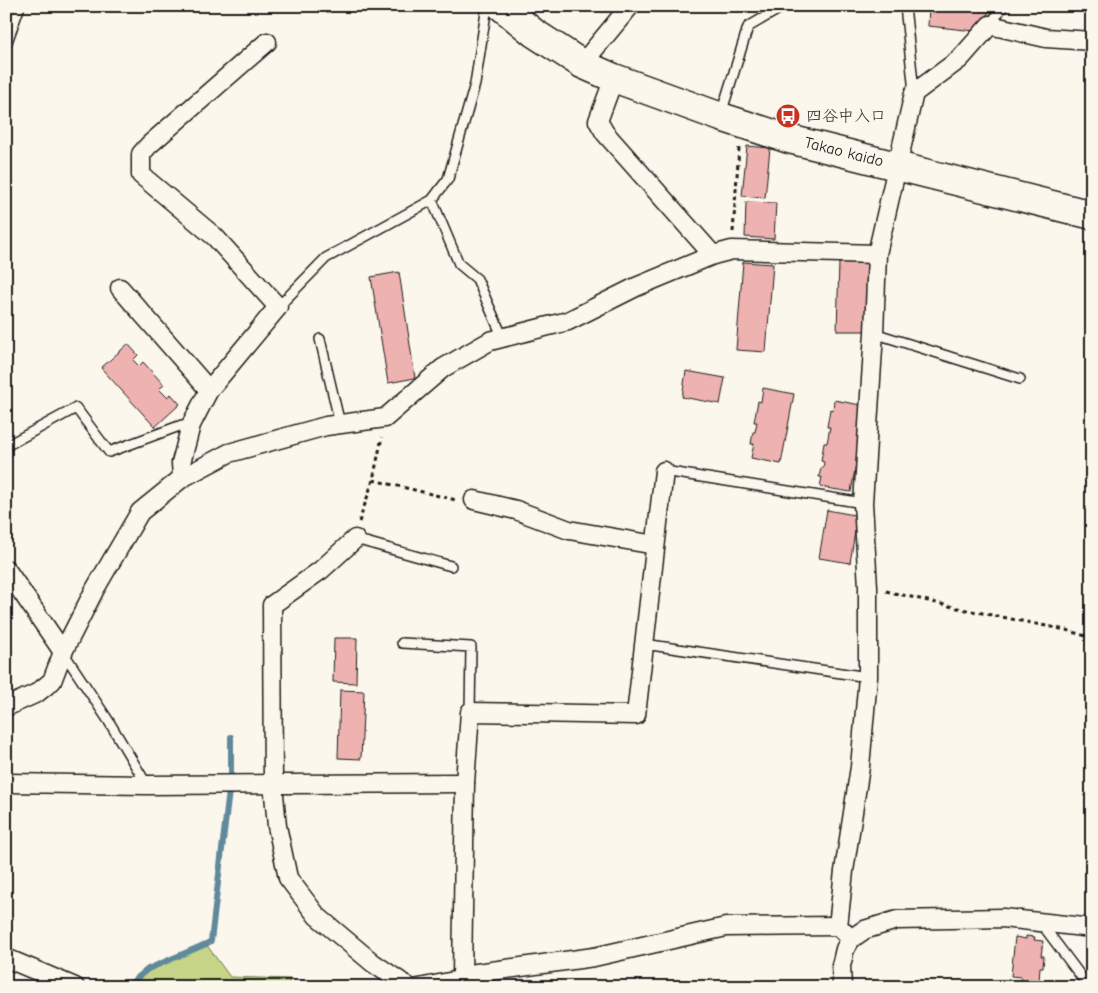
<svg xmlns="http://www.w3.org/2000/svg" width="1098" height="993" font-family="'Comic Neue','Klee One',sans-serif">
	<rect width="100%" height="100%" fill="#fbf7ec"/>
	<filter id="ink" filterUnits="userSpaceOnUse"><feTurbulence type="fractalNoise" baseFrequency=".02" numOctaves="2"/><feDisplacementMap in="SourceGraphic" scale="10" xChannelSelector="R" yChannelSelector="G"/><feConvolveMatrix kernelMatrix="1 2 1 2 8 2 1 2 1" color-interpolation-filters="sRGB"/></filter>
	<g filter="url(#ink)">
		<path fill="#c6d488" stroke="#717852" d="M206,944L230,977L290,979L288,987H126L148,969Z"/>
		<g fill="none" stroke-linecap="round" stroke-linejoin="round">
			<g stroke="#61899c" stroke-width="6">
				<path d="M231,737V778"/>
				<path d="M126,987L148,969L206,944L211,941L229,791"/>
			</g>
		</g>
		<g fill="#eeb3b0" stroke="#1c1c1c">
			<path d="M929,6H950L989,11L987,17L975,31L928,26Z"/>
			<path d="M747,146L770,148L765,198L742,196Z"/>
			<path d="M746,202L776,203L774,239L745,237Z"/>
			<path d="M743,262L773,264L766,352L736,350Z"/>
			<path d="M839,262L868,263L867,331H837Z"/>
			<path d="M399,272L415,378L388,383L371,277Z"/>
			<path d="M128,344L138,355L133,360L139,366L143,362L164,385L159,389L167,397L171,394L180,404L155,427L101,368Z"/>
			<path d="M686,371L725,378L720,404L682,397Z"/>
			<path d="M763,388L794,394L781,464L751,458L754,444H751L753,432H755L757,422H754L758,401L761,402Z"/>
			<path d="M834,400L866,406L851,492L820,487L822,477H819L821,468H823L824,462L821,461L824,443H827L830,427H827L830,409L833,410Z"/>
			<path d="M827,510L854,515V518L857,519L850,563L819,558Z"/>
			<path d="M334,638H357L356,683L333,682Z"/>
			<path d="M340,690L364,691L361,759L338,758Z"/>
			<path d="M1026,936L1035,937L1034,940L1043,941L1041,956H1044L1043,967H1040L1039,981L1030,979L1029,982L1021,981V977L1011,976L1015,937L1026,939Z"/>
		</g>
		<g fill="none" stroke-linecap="round" stroke-linejoin="round">
			<defs>
				<g id="lane">
					<path d="M905,6L914,92"/>
					<path d="M990,25L1003,6"/>
					<path d="M6,45L20,6"/>
					<path d="M721,114L748,27L784,6"/>
					<path d="M432,200L459,264L477,279L503,338"/>
					<path d="M278,307L326,258L432,200L448,179L475,84L487,6"/>
					<path d="M874,333L1020,379"/>
					<path d="M320,339L340,424"/>
					<path d="M6,446L76,408L109,452L182,425H191"/>
					<path d="M664,471L863,503"/>
					<path d="M355,539L451,566"/>
					<path d="M402,643L471,647L470,712"/>
					<path d="M644,644L868,677"/>
					<path d="M63,652L108,720L147,785"/>
					<path d="M1041,923L1089,987"/>
					<path d="M407,986L462,975"/>
				</g>
				<g id="street">
					<path d="M582,64L630,6"/>
					<path d="M614,78L598,121L605,133L713,255"/>
					<path d="M120,288L209,390"/>
					<path d="M664,471L636,715L470,712L465,783L462,975L594,957L726,927L838,926"/>
					<path d="M182,478L181,463L191,425L209,390L278,307L215,237L141,175V154L149,145L267,42"/>
					<path d="M474,500L516,510L569,530L655,545"/>
					<path d="M355,539L321,570L272,605L273,784L277,826L288,878L317,916L373,963L407,986V987"/>
					<path d="M6,569L63,652"/>
					<path d="M6,707L37,693L52,681L63,652L95,589L140,512L182,478L229,453L326,426L385,418L443,368L490,341L568,321L636,287L713,255L732,250L877,254"/>
					<path d="M6,783L147,785L465,783"/>
					<path d="M851,939L838,926L844,871L860,767L868,677V587L863,503L874,333L877,254L914,93L960,59L990,25L1046,38L1092,41"/>
					<path d="M6,958L75,987"/>
					<path d="M842,987L841,966L845,949L851,939L864,930L897,920L1003,918L1092,928"/>
				</g>
				<path id="primary" d="M501,6L534,33L582,64L614,78L721,117L789,139L1092,215"/>
			</defs>
			<use href="#lane" stroke="#1c1c1c" stroke-width="12"/>
			<use href="#street" stroke="#1c1c1c" stroke-width="21"/>
			<use href="#primary" stroke="#1c1c1c" stroke-width="31"/>
			<g stroke="#1c1c1c" stroke-width="3" stroke-dasharray="4 4" stroke-linecap="butt">
				<path d="M733,232L739,148"/>
				<path d="M373,480L456,500"/>
				<path d="M359,522L373,480L382,437"/>
				<path d="M886,591L962,609L1066,630L1092,638"/>
			</g>
			<use href="#lane" stroke="#fbf7ec" stroke-width="9"/>
			<use href="#street" stroke="#fbf7ec" stroke-width="18"/>
			<use href="#primary" stroke="#fbf7ec" stroke-width="28"/>
		</g>
	</g>
	<defs>
		<symbol id="bus-disc" viewBox="-11 -11 22 22"><circle r="9.5" fill="#c8321e" stroke="#fbf7ec"/><path d="M-5-6H5V4H4V6H2V4H-2V6H-4V4H-5ZM-3.5-4V0h7V-4ZM-3.5 1.2v1.5H-2V1.2ZM2 1.2v1.5H3.5V1.2Z" fill="#fff"/></symbol>
	</defs>
	<g fill-rule="evenodd">
		<use href="#bus-disc" x="774" y="102" width="28" height="28"/>
	</g>
	<g text-anchor="middle" dominant-baseline="central" stroke-width="4" stroke-linejoin="round" paint-order="stroke">
		<g font-size="16" fill="#1c1c1c" stroke="#fbf7ec" text-anchor="start">
			<text x="806" y="116">四谷中入口</text>
		</g>
		<g font-size="16" fill="#1c1c1c" stroke="#fbf7ec">
			<text transform="translate(844 152) rotate(14)">Takao kaido</text>
		</g>
	</g>
	<rect width="1098" height="993" fill="none" stroke="#fbf7ec" stroke-width="25"/>
	<rect x="12" y="12" width="1073" height="968" fill="none" stroke="#1c1c1c" stroke-width="2" filter="url(#ink)"/>
</svg>
